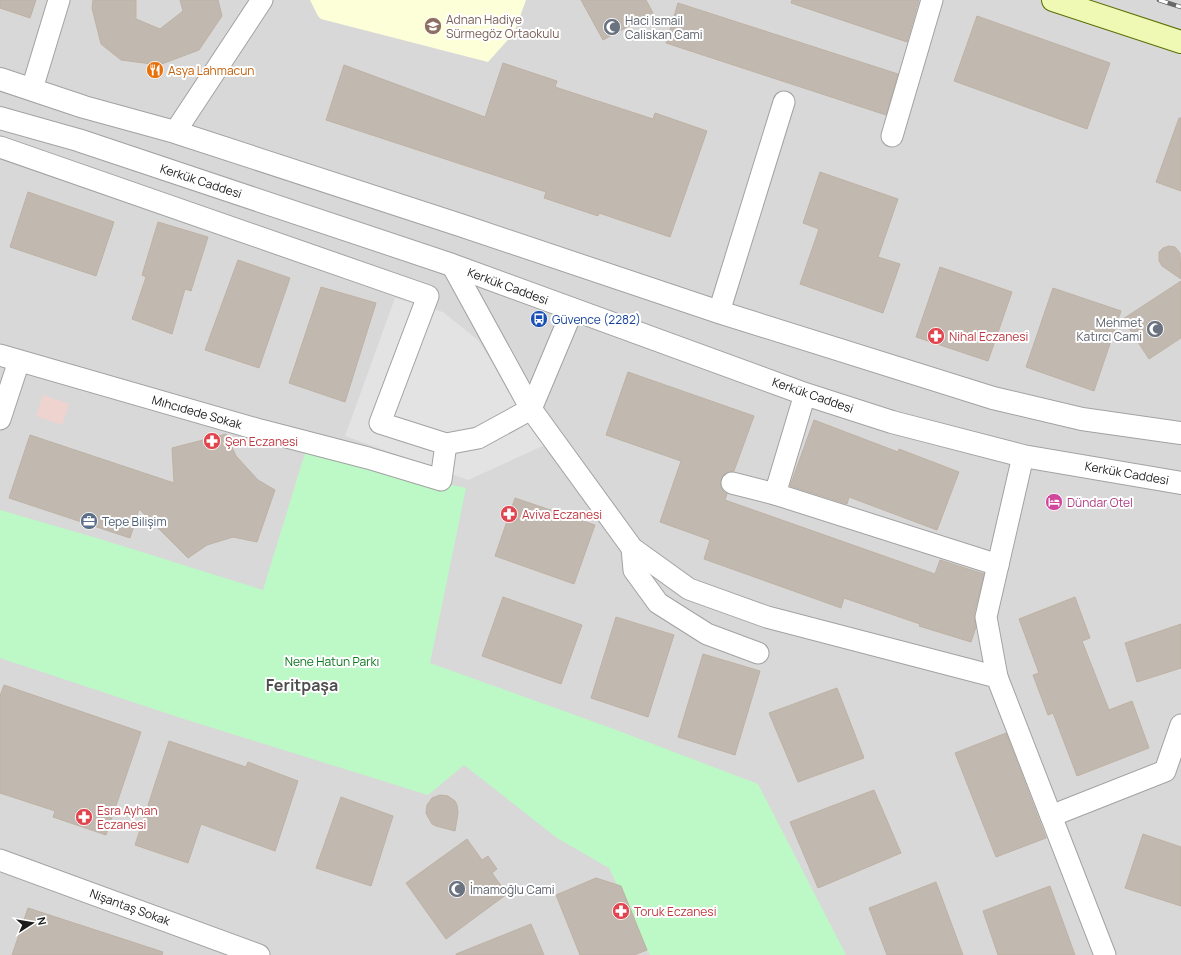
<svg xmlns="http://www.w3.org/2000/svg" width="1181" height="955" font-family="Manrope,sans-serif">
	<rect width="100%" height="100%" fill="#edeae1"/>
	<rect fill="#d9d8d8" x="0" y="0" width="1181" height="955"/>
	<path fill="#efd3cf" d="M43,395L69,404L62,425L36,416Z"/>
	<path fill="#fcffd8" d="M310,0H526L514,33L488,62L321,19L318,16Z"/>
	<path fill="#bcf9c6" d="M305,453L466,488L430,663L611,728L758,784L846,955H650L609,868L557,838L464,765L428,795L181,718L0,658V510L100,539L263,590Z"/>
	<path fill="#e3e3e3" d="M395,298L443,312L478,340L545,445L468,480L345,436Z"/>
	<g fill="#c1b9b0" stroke="#beb1a3">
		<path d="M0,0H36L30,18L0,8Z"/>
		<path d="M93,0H136V19L160,29L183,11L180,0H218L222,16L199,50L159,65L121,60L101,44L92,8Z"/>
		<path d="M581,0H646L653,13L603,40Z"/>
		<path d="M792,0H919L907,42L791,3Z"/>
		<path d="M678,3L898,74L886,115L666,43Z"/>
		<path d="M977,16L1110,63L1087,129L954,81Z"/>
		<path d="M503,63L557,81L555,87L653,119L655,113L707,131L670,237L599,213L598,216L544,198L546,192L326,120L344,65L485,117Z"/>
		<path d="M1179,118H1181V191L1156,182Z"/>
		<path d="M820,172L898,199L878,257L900,264L883,313L800,284L819,229L803,223Z"/>
		<path d="M28,192L114,222L96,276L10,247Z"/>
		<path d="M158,222L208,237L191,291L185,289L172,334L132,319L146,277L142,275Z"/>
		<path d="M1169,246L1175,247L1180,253L1181,279L1162,266L1159,261V252L1163,248Z"/>
		<path d="M238,260L290,278L259,368L205,350Z"/>
		<path d="M940,267L1012,292L988,361L916,337Z"/>
		<path d="M1181,281V338L1149,359L1123,319Z"/>
		<path d="M321,287L376,303L345,402L289,383Z"/>
		<path d="M1053,288L1121,311L1094,391L1026,367Z"/>
		<path d="M628,372L754,416L734,471L728,472L724,474L721,480V487L723,491L727,494L725,500L935,574L940,560L984,574L974,614L976,627L971,642L919,626L920,624L844,598L841,608L704,559L710,540L660,522L681,461L606,435Z"/>
		<path d="M814,420L898,452L899,449L959,472L937,530L849,497L847,504L790,486Z"/>
		<path d="M226,434L236,456L258,480L275,490L257,542L233,537L207,545L188,558L139,509L130,538L9,498L30,435L174,483L172,448Z"/>
		<path d="M515,498L595,525L574,584L495,556Z"/>
		<path d="M503,597L582,625L561,684L482,656Z"/>
		<path d="M1075,597L1090,638L1082,641L1109,710L1132,701L1149,748L1077,776L1053,713L1048,715L1033,675L1039,673L1019,619Z"/>
		<path d="M616,617L674,635L648,717L591,698Z"/>
		<path d="M1181,624V668L1137,682L1125,643Z"/>
		<path d="M703,654L760,671L735,755L678,737Z"/>
		<path d="M4,685L141,732L106,835L53,817L55,811L0,793V696Z"/>
		<path d="M837,688L864,758L798,782L769,713Z"/>
		<path d="M1006,733L1046,838L996,857L955,753Z"/>
		<path d="M169,741L246,767L248,762L298,781L275,851L201,824L188,863L135,845Z"/>
		<path d="M874,790L901,853L818,888L790,822Z"/>
		<path d="M440,795L448,796L455,801L457,805L458,813L455,831L436,826L432,824L428,817L426,813L427,805L432,798Z"/>
		<path d="M341,797L393,816L371,886L316,868Z"/>
		<path d="M1143,834L1181,847V906L1125,888Z"/>
		<path d="M467,839L482,860L488,856L497,869L492,873L507,894L446,939L406,883Z"/>
		<path d="M596,878L621,886L647,950L634,955H580L556,895Z"/>
		<path d="M936,882L963,955H887L869,908Z"/>
		<path d="M1050,886L1075,955H998L983,911Z"/>
		<path d="M28,908L163,952L162,955H12Z"/>
		<path d="M531,924L544,955H456V954Z"/>
	</g>
	<g fill="none" stroke-linecap="round" stroke-linejoin="round">
		<defs>
			<g id="minor">
				<path d="M32,89L59,0"/>
				<path d="M175,132L262,0"/>
				<path d="M892,136L932,0"/>
				<path d="M0,147L428,296L380,423L446,444L478,438L531,409L573,309"/>
				<path d="M452,265L531,409L632,548L689,589L767,617L997,677L1105,955"/>
				<path d="M719,312L784,102"/>
				<path d="M0,355L260,430L368,458L441,480L446,444"/>
				<path d="M0,419L19,361"/>
				<path d="M732,483L775,494L998,565"/>
				<path d="M775,494L805,394"/>
				<path d="M632,548L634,570L658,603L707,634L758,653"/>
				<path d="M997,677L986,617L1023,456"/>
				<path d="M1051,816L1165,771L1181,725"/>
				<path d="M0,860L259,955"/>
			</g>
			<g id="tertiary">
				<path d="M0,79L84,107L175,132L460,225L719,312L993,398L1082,419L1181,433"/>
				<path d="M0,118L78,140L452,265L805,394L892,422L1023,456L1181,483"/>
			</g>
			<path id="secondary" d="M1053,0L1181,42"/>
		</defs>
		<use href="#minor" stroke="#a2a2a2" stroke-width="23"/>
		<use href="#tertiary" stroke="#a2a2a2" stroke-width="24"/>
		<use href="#secondary" stroke="#5b7005" stroke-width="24"/>
		<use href="#minor" stroke="#fff" stroke-width="21"/>
		<use href="#tertiary" stroke="#fff" stroke-width="22"/>
		<use href="#secondary" stroke="#eff9b3" stroke-width="22"/>
		<defs>
			<path id="rail" d="M1159,0L1181,7"/>
		</defs>
		<use href="#rail" stroke="#696969" stroke-width="4.5"/>
		<use href="#rail" stroke="#fff" stroke-width="3" stroke-dasharray="9" stroke-linecap="butt"/>
	</g>
	<defs>
		<symbol id="school-disc" viewBox="-11 -11 22 22"><circle r="9.5" fill="#8d6e63" stroke="#fff"/><path d="M0-5L7-2L0 1L-7-2ZM-4 1L0 2.5L4 1V4Q0 6-4 4Z" fill="#fff"/></symbol>
		<symbol id="mosque-disc" viewBox="-11 -11 22 22"><circle r="9.5" fill="#6b7280" stroke="#fff"/><path d="M3.5-4.9A6 6 0 1 0 3.5 4.9A5 5 0 1 1 3.5-4.9Z" fill="#fff"/></symbol>
		<symbol id="restaurant-disc" viewBox="-11 -11 22 22"><circle r="9.5" fill="#e8710a" stroke="#fff"/><path d="M-5-6h1v4h1v-4h1v4h1v-4h1v5L-1.5 .5V6h-2V.5L-5-1ZM5-6V6H3V1.5H1.5Q1.5-4 5-6Z" fill="#fff"/></symbol>
		<symbol id="bus-disc" viewBox="-11 -11 22 22"><circle r="9.5" fill="#1a4fb4" stroke="#fff"/><path d="M-5-6H5V4H4V6H2V4H-2V6H-4V4H-5ZM-3.5-4V0h7V-4ZM-3.5 1.2v1.5H-2V1.2ZM2 1.2v1.5H3.5V1.2Z" fill="#fff"/></symbol>
		<symbol id="pharmacy-disc" viewBox="-11 -11 22 22"><circle r="9.5" fill="#e0444e" stroke="#fff"/><path d="M-2-6h4v4h4v4h-4v4h-4v-4h-4v-4h4Z" fill="#fff"/></symbol>
		<symbol id="hotel-disc" viewBox="-11 -11 22 22"><circle r="9.5" fill="#d1479c" stroke="#fff"/><path d="M-6-4.5h1.5V1H6V5H4.5V3h-9V5H-6ZM-4 0a1.8 1.8 0 1 1 3.6 0ZM.5 0V-2.5h3Q6-2.5 6 0Z" fill="#fff"/></symbol>
		<symbol id="office-disc" viewBox="-11 -11 22 22"><circle r="9.5" fill="#5c6f8a" stroke="#fff"/><path d="M-6-3h4V-5.5h4V-3h4V5H-6ZM-1-4.5V-3h2v-1.5ZM-6 0V1H6V0Z" fill="#fff"/></symbol>
	</defs>
	<g fill-rule="evenodd">
		<use href="#school-disc" x="423" y="16" width="20" height="20"/>
		<use href="#mosque-disc" x="602" y="17" width="20" height="20"/>
		<use href="#restaurant-disc" x="145" y="60" width="20" height="20"/>
		<use href="#bus-disc" x="529" y="309" width="20" height="20"/>
		<use href="#mosque-disc" x="1145" y="319" width="20" height="20"/>
		<use href="#pharmacy-disc" x="926" y="326" width="20" height="20"/>
		<use href="#pharmacy-disc" x="202" y="431" width="20" height="20"/>
		<use href="#hotel-disc" x="1044" y="492" width="20" height="20"/>
		<use href="#pharmacy-disc" x="499" y="504" width="20" height="20"/>
		<use href="#office-disc" x="79" y="511" width="20" height="20"/>
		<use href="#pharmacy-disc" x="74" y="807" width="20" height="20"/>
		<use href="#mosque-disc" x="447" y="879" width="20" height="20"/>
		<use href="#pharmacy-disc" x="611" y="901" width="20" height="20"/>
	</g>
	<g text-anchor="middle" dominant-baseline="central" stroke-width="4" stroke-linejoin="round" paint-order="stroke">
		<g font-size="12" fill="#785e54" stroke="#fff" text-anchor="start">
			<text x="446" y="19">Adnan Hadiye<tspan x="446" dy="14">Sürmegöz Ortaokulu</tspan></text>
		</g>
		<g font-size="12" fill="#5b616d" stroke="#fff" text-anchor="start">
			<text x="625" y="20">Haci Ismail<tspan x="625" dy="14">Caliskan Cami</tspan></text>
			<text x="1142" y="322" text-anchor="end">Mehmet<tspan x="1142" dy="14">Katırcı Cami</tspan></text>
			<text x="470" y="889">İmamoğlu Cami</text>
		</g>
		<g font-size="12" fill="#c56008" stroke="#fff" text-anchor="start">
			<text x="168" y="70">Asya Lahmacun</text>
		</g>
		<g font-size="12" fill="#1b1b1b" stroke="#fff">
			<text transform="translate(201 181) rotate(18)">Kerkük Caddesi</text>
			<text transform="translate(508 286) rotate(20)">Kerkük Caddesi</text>
			<text transform="translate(813 395) rotate(19)">Kerkük Caddesi</text>
			<text transform="translate(197 412) rotate(16)">Mıhcıdede Sokak</text>
			<text transform="translate(1127 473) rotate(10)">Kerkük Caddesi</text>
			<text transform="translate(130 907) rotate(20)">Nişantaş Sokak</text>
		</g>
		<g font-size="12" fill="#164399" stroke="#fff" text-anchor="start">
			<text x="552" y="319">Güvence (2282)</text>
		</g>
		<g font-size="12" fill="#be3a42" stroke="#fff" text-anchor="start">
			<text x="949" y="336">Nihal Eczanesi</text>
			<text x="225" y="441">Şen Eczanesi</text>
			<text x="522" y="514">Aviva Eczanesi</text>
			<text x="97" y="810">Esra Ayhan<tspan x="97" dy="14">Eczanesi</tspan></text>
			<text x="634" y="911">Toruk Eczanesi</text>
		</g>
		<g font-size="12" fill="#b23c85" stroke="#fff" text-anchor="start">
			<text x="1067" y="502">Dündar Otel</text>
		</g>
		<g font-size="12" fill="#4e5e75" stroke="#fff" text-anchor="start">
			<text x="102" y="521">Tepe Bilişim</text>
		</g>
		<g font-size="12" fill="#0b771d" stroke="#fff">
			<text x="332" y="661">Nene Hatun Parkı</text>
		</g>
		<g font-size="16" font-weight="bold" fill="#4e4e4e" stroke="#fff">
			<text x="302" y="685">Feritpaşa</text>
		</g>
	</g>
	<g transform="translate(32 923) rotate(78)" stroke="#ffffff" stroke-width="3" paint-order="stroke">
	<path d="M0-3L7 15L0 10L-7 15Z" fill="#1b1b1b"/>
	<text y="-6" font-size="11" font-weight="bold" text-anchor="middle" fill="#1b1b1b">N</text>
	</g>
</svg>
